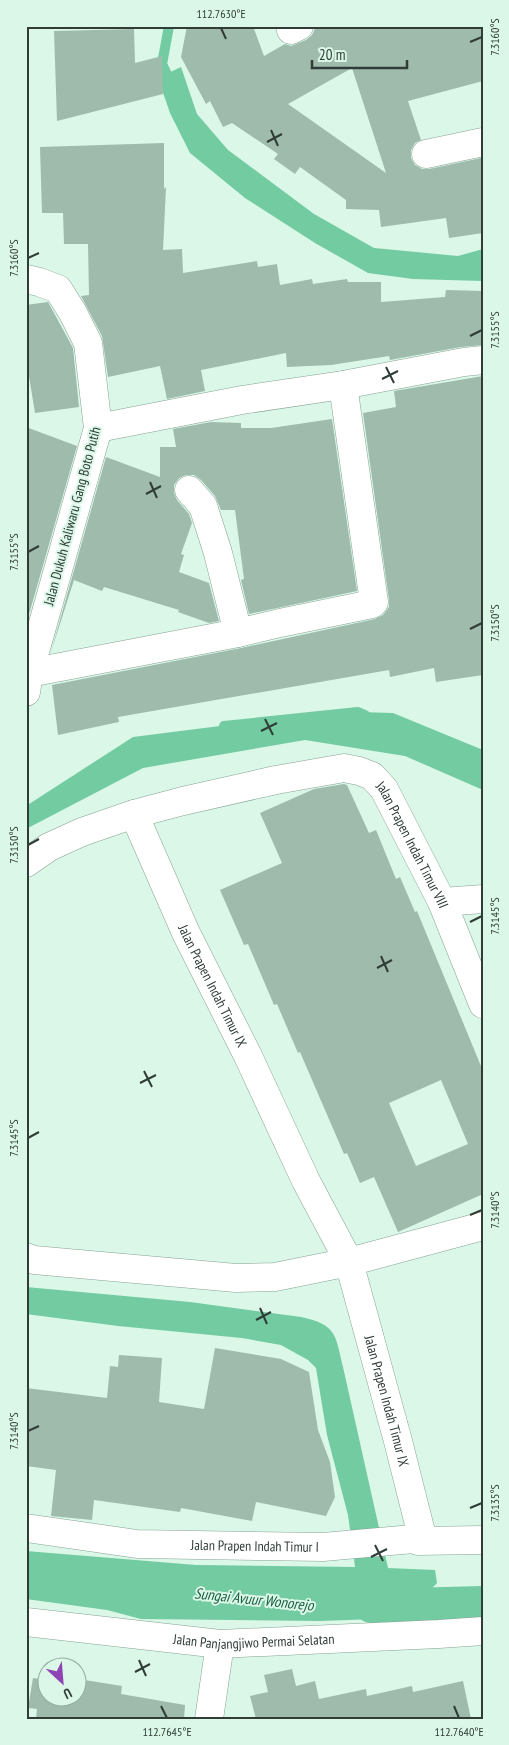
<svg xmlns="http://www.w3.org/2000/svg" width="509" height="1745" font-family="'PT Sans Narrow',sans-serif">
	<rect width="100%" height="100%" fill="#daf7e7"/>
	<g fill="#72cba1">
		<path d="M181,67L197,114L228,150L314,214L374,248L458,256L483,249V281L413,279L368,273L315,243L245,198L190,153L170,113L158,78Z"/>
		<path d="M358,712L393,713L483,750V790L405,756L305,740L143,768L26,829V806L133,737L236,724Z"/>
		<path d="M26,1287L190,1302L301,1317C337,1325 335,1334 343,1367L388,1568L435,1570L437,1583L403,1618L320,1621L141,1619L107,1610L26,1599V1551L196,1565L355,1567L348,1515L327,1435L316,1368L308,1360L281,1345L242,1338L118,1326L26,1314Z"/>
	</g>
	<g fill="none" stroke-linecap="round" stroke-linejoin="round">
		<g stroke="#72cba1" stroke-width="10">
			<path d="M169,26L162,64L172,85"/>
			<path d="M224,726L358,712L365,715"/>
		</g>
		<path stroke="#72cba1" stroke-width="34" d="M371,1606L483,1603"/>
	</g>
	<g fill="#9fbbac" fill-rule="evenodd">
		<path d="M187,26H253L264,56L285,44L291,46L306,40L312,35L316,26H483V81L408,101L421,140L415,143L411,150V158L415,165L422,169H429L481,158L483,233L449,238L446,218L381,227L379,210L346,209V200L300,167L295,174L274,159L278,154L232,123L223,127L210,101L206,104L181,57ZM352,68L386,173L288,104Z"/>
		<path d="M134,29L135,63L162,56L163,94L57,121L54,31Z"/>
		<path d="M164,143V189L166,187L163,250L182,249L183,273L257,261L258,267L277,264L280,285L312,279L313,284L347,279L348,282H381V302L445,297L446,290L483,291V345L461,347L390,360L389,356L331,365L287,367L286,353L201,370L205,391L167,399L160,366L108,377L102,336L81,296L89,295L88,244H64L63,213H42L40,147Z"/>
		<path d="M48,302L73,348L79,407L35,413L26,358V305Z"/>
		<path d="M483,376V675L436,682L434,668L390,677L389,670L118,717L119,722L58,735L52,685L241,648L375,619L383,615L389,607V600L363,413L396,407L394,391Z"/>
		<path d="M332,419L357,591L249,614L241,580L244,579L235,510H221L215,496L201,480L194,475H186L179,478L174,485V493L177,500L189,514L192,523L181,554L184,555L179,572L209,583L219,621L209,623L178,612L179,610L104,587L102,591L74,580L51,652L106,457L160,477V447H176L173,429L211,422L241,423V428H271Z"/>
		<path d="M26,427L77,446L26,625Z"/>
		<path d="M344,784L347,785L369,833L376,830L396,879L400,877L415,912L417,911L483,1071V1194L398,1232L374,1177L360,1183L347,1153L344,1154L300,1052L298,1053L277,1004L274,1005L248,944L244,945L220,890L282,863L260,813L314,789ZM441,1080L468,1144L416,1166L389,1103Z"/>
		<path d="M215,1348L281,1359L309,1372L318,1430L330,1462L335,1497L326,1516L256,1502L252,1521L181,1508L180,1512L94,1500L92,1520L51,1516L56,1470L26,1466V1388L107,1398L110,1366L118,1367L119,1355L162,1358L159,1402L204,1409Z"/>
		<path d="M292,1669L296,1686L315,1681L319,1699L366,1689L367,1696L412,1686L413,1692L463,1681L471,1719H256L250,1696L268,1692L264,1675Z"/>
		<path d="M33,1678L48,1680V1698H78V1679L122,1686L121,1694L185,1705L184,1719H36L37,1709L28,1708Z"/>
	</g>
	<g fill="none" stroke-linecap="round" stroke-linejoin="round">
		<defs>
			<g id="minor">
				<path d="M291,30L299,26"/>
				<path d="M426,154L483,142"/>
				<path d="M26,279L39,282L58,289L73,313L88,343L98,428L29,673L26,692"/>
				<path d="M98,428L242,400L343,385L464,362L483,360"/>
				<path d="M189,490L203,506L218,553L238,633"/>
				<path d="M29,673L238,633L280,623L372,604L374,602L343,385"/>
				<path id="s1" d="M134,814L186,933L248,1056L306,1181L349,1262L398,1441L423,1540"/>
				<path id="s2" d="M26,863L49,847L82,832L134,814L183,801L276,780L344,768L359,771L372,776L384,789L442,902L483,1004"/>
				<path d="M442,902L483,899"/>
				<path d="M26,1257L34,1260L236,1278L275,1277L349,1262L483,1226"/>
				<path id="s3" d="M26,1528L137,1544L323,1547L413,1539L418,1541L483,1540"/>
				<path id="s4" d="M26,1622L220,1644L439,1634L483,1631"/>
				<path d="M209,1719L220,1644"/>
			</g>
		</defs>
		<use href="#minor" stroke="#87a294" stroke-width="29"/>
		<use href="#minor" stroke="#fff" stroke-width="28"/>
	</g>
	<path fill="none" stroke="#303c36" stroke-width="2" d="M221,28L226,39M470,42L482,37M271,130L278,146M267,142L282,134M28,258L39,253M470,336L482,330M386,367L394,383M382,379L398,371M150,482L157,498M146,494L161,486M28,552L39,546M470,629L482,623M265,719L273,735M261,731L277,723M28,845L39,839M470,922L482,916M381,956L388,972M377,968L392,960M144,1071L152,1087M140,1083L156,1075M28,1138L39,1132M470,1215L482,1210M260,1308L267,1324M256,1320L271,1312M28,1431L39,1426M470,1508L482,1503M375,1545L383,1561M371,1557L387,1549M139,1660L146,1676M135,1672L150,1664M161,1706L167,1718M454,1706L459,1718"/>
	<g text-anchor="middle" dominant-baseline="central" stroke-width="4" stroke-linejoin="round" paint-order="stroke">
		<g font-size="14" fill="#303c36" stroke="#daf7e7">
			<text transform="translate(72 516) rotate(-75)">Jalan Dukuh Kaliwaru Gang Boto Putih</text>
			<text stroke="none"><textPath href="#s2" startOffset="444">Jalan Prapen Indah Timur VIII</textPath></text>
			<text stroke="none"><textPath href="#s1" startOffset="189">Jalan Prapen Indah Timur IX</textPath></text>
			<text stroke="none"><textPath href="#s1" startOffset="641">Jalan Prapen Indah Timur IX</textPath></text>
			<text stroke="none"><textPath href="#s3" startOffset="230">Jalan Prapen Indah Timur I</textPath></text>
			<text stroke="none"><textPath href="#s4" startOffset="229">Jalan Panjangjiwo Permai Selatan</textPath></text>
		</g>
		<g font-size="15" font-style="italic" fill="#1b5e43" stroke="#daf7e7">
			<text transform="translate(254 1599) rotate(6)">Sungai Avuur Wonorejo</text>
		</g>
	</g>
	<rect width="509" height="1745" fill="none" stroke="#daf7e7" stroke-width="55"/>
	<g transform="translate(62 1682) rotate(154)"><circle r="24" fill="#daf7e7" stroke="#96aca0"/>
	<path d="M0-4L9 19L0 12L-9 19Z" fill="#8f44b6"/>
	<text y="-8" font-size="14" font-weight="bold" text-anchor="middle" fill="#303c36">U</text>
	</g>
	<path d="M312 60v8h95v-8" fill="none" stroke="#303c36" stroke-width="2.5"/>
	<text x="319" y="60" font-size="15" fill="#303c36" stroke="#daf7e7" stroke-width="4" paint-order="stroke">20 m</text>
	<rect x="28" y="28" width="454" height="1690" fill="none" stroke="#303c36" stroke-width="2"/>
	<g font-size="12" text-anchor="middle" fill="#303c36">
		<text x="221" y="18">112.7630°E</text>
		<text transform="translate(495 37) rotate(-90)" y="4">7.3160°S</text>
		<text transform="translate(14 258) rotate(-90)" y="4">7.3160°S</text>
		<text transform="translate(495 330) rotate(-90)" y="4">7.3155°S</text>
		<text transform="translate(14 552) rotate(-90)" y="4">7.3155°S</text>
		<text transform="translate(495 623) rotate(-90)" y="4">7.3150°S</text>
		<text transform="translate(14 845) rotate(-90)" y="4">7.3150°S</text>
		<text transform="translate(495 916) rotate(-90)" y="4">7.3145°S</text>
		<text transform="translate(14 1138) rotate(-90)" y="4">7.3145°S</text>
		<text transform="translate(495 1210) rotate(-90)" y="4">7.3140°S</text>
		<text transform="translate(14 1431) rotate(-90)" y="4">7.3140°S</text>
		<text transform="translate(495 1503) rotate(-90)" y="4">7.3135°S</text>
		<text x="167" y="1736">112.7645°E</text>
		<text x="459" y="1736">112.7640°E</text>
	</g>
</svg>
